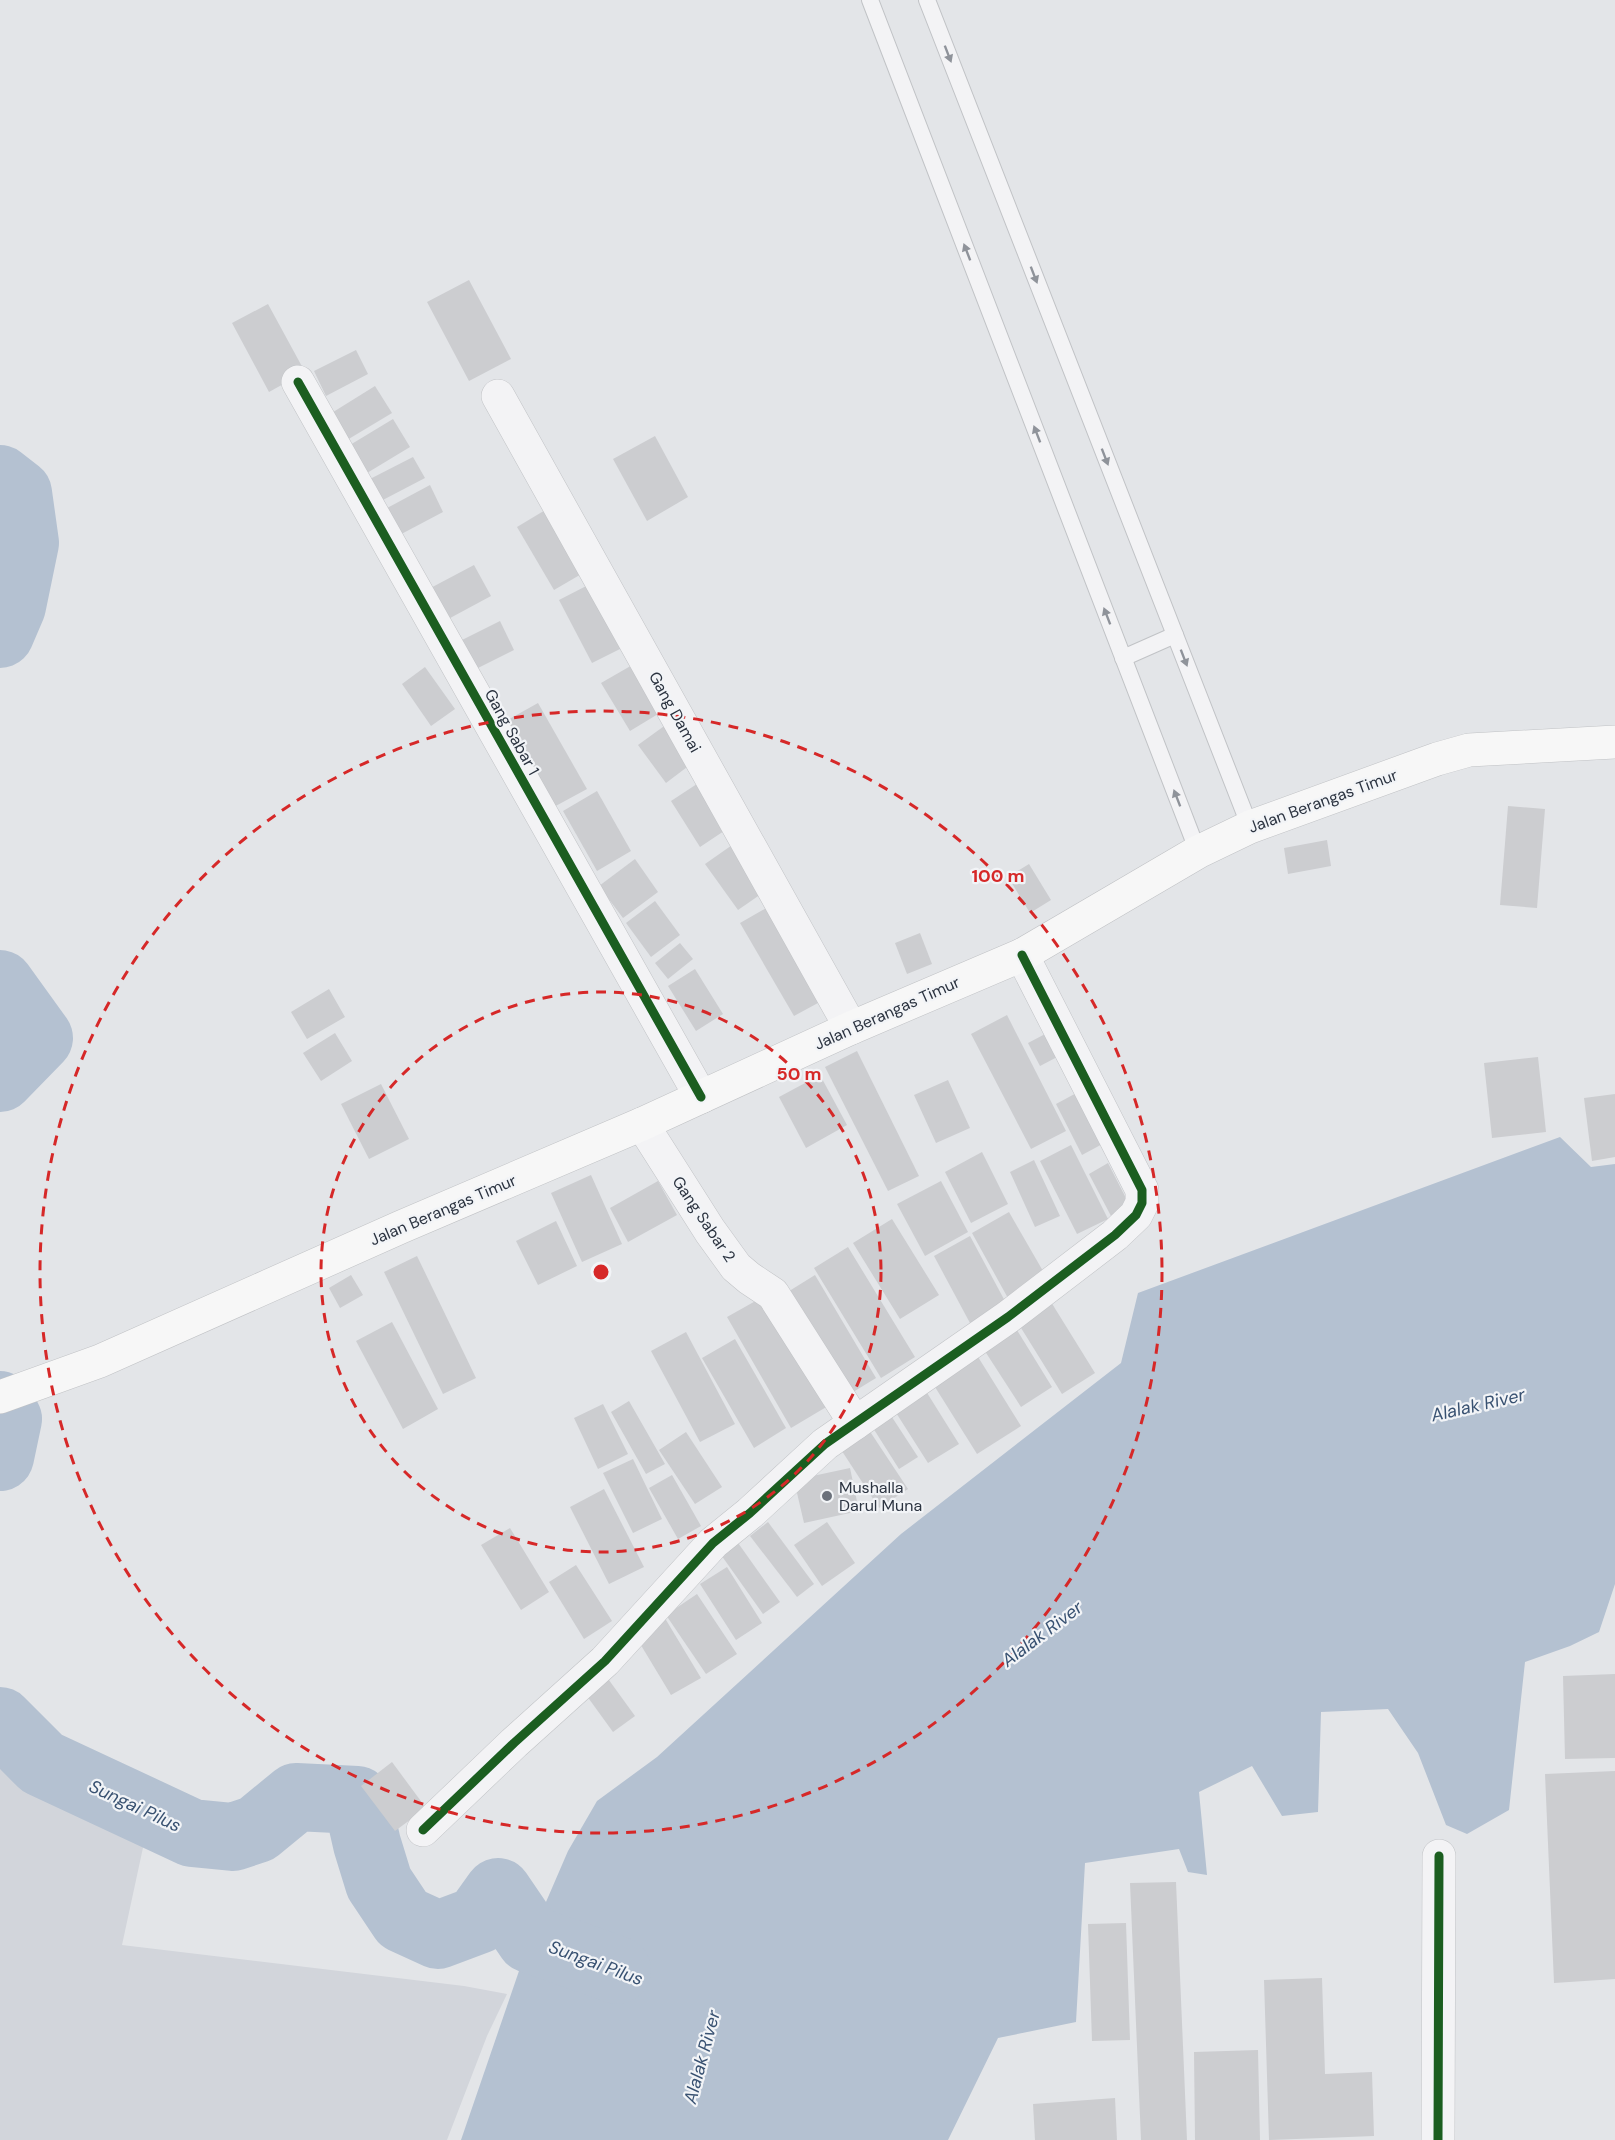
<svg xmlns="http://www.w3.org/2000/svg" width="1615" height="2140" font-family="'DM Sans',sans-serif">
	<rect width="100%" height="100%" fill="#e3e5e8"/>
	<path fill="#d2d5db" d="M0,1755L22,1780L144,1843L122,1945L464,1986L507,1994L487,2036L447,2140H0Z"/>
	<path fill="#b4c1d1" d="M1560,1137L1591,1167L1615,1164V1584L1599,1632L1570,1646L1525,1662L1509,1810L1467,1834L1446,1825L1418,1753L1388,1709L1321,1712L1318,1812L1282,1816L1252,1766L1199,1792L1207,1875L1188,1872L1179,1849L1085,1863L1076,2022L998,2038L948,2140H461L530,1939L568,1851L597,1801L657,1757L901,1534L1121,1363L1138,1293Z"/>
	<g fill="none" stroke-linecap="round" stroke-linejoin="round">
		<g stroke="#b4c1d1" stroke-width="68">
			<path d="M0,479L18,493L25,543L12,606L0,634"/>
			<path d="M0,984L39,1038L0,1078"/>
			<path d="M0,1405L8,1419L0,1457"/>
			<path d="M0,1721L42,1763L192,1833L233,1837L257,1829L296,1797L357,1800L367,1844L379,1883L403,1919L438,1935L478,1920L498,1892L530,1939L617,1970"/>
		</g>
	</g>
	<g fill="#cccdd0">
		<path d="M469,280L511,359L469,381L427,302Z"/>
		<path d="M268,304L305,372L269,392L232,323Z"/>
		<path d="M356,350L368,374L326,396L314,371Z"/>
		<path d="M375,386L392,413L347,440L330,414Z"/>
		<path d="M393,419L410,447L367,473L350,445Z"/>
		<path d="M655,436L688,497L647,521L613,459Z"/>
		<path d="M413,457L425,478L379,502L368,480Z"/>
		<path d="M430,485L443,512L390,540L376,514Z"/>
		<path d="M552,506L590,569L554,590L517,527Z"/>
		<path d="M474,565L491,596L439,624L423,592Z"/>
		<path d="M592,583L624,647L592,663L559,600Z"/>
		<path d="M500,621L514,650L474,670L460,641Z"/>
		<path d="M634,664L663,711L630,731L601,683Z"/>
		<path d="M425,667L455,709L431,726L402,684Z"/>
		<path d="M538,703L587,789L552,808L504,722Z"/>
		<path d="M667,724L695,761L666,783L638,745Z"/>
		<path d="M703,780L733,825L700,847L671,801Z"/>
		<path d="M597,791L631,851L597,871L563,811Z"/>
		<path d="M1508,806L1545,809L1537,908L1500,905Z"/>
		<path d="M1327,840L1331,866L1288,874L1284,848Z"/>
		<path d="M735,843L767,890L738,910L705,864Z"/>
		<path d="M635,859L658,892L623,918L599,886Z"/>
		<path d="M1029,864L1051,900L1030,913L1008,877Z"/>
		<path d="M655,901L680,935L651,957L626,923Z"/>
		<path d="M775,903L829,997L794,1016L740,923Z"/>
		<path d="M920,933L932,964L907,974L895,943Z"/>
		<path d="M680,943L693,959L668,979L655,963Z"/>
		<path d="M695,969L723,1014L696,1031L668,986Z"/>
		<path d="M329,989L345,1017L307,1039L291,1012Z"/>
		<path d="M1007,1015L1066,1131L1031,1149L971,1034Z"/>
		<path d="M1049,1032L1061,1055L1040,1066L1028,1043Z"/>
		<path d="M335,1033L352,1061L321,1081L303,1053Z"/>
		<path d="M857,1051L919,1176L888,1191L825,1067Z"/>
		<path d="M1538,1057L1546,1132L1492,1138L1484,1063Z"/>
		<path d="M820,1075L847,1125L806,1148L779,1097Z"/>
		<path d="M948,1080L970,1128L936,1143L914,1095Z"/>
		<path d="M381,1084L409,1139L369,1159L341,1104Z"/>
		<path d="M1082,1090L1108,1141L1082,1155L1056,1104Z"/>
		<path d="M1615,1094V1157L1592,1161L1584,1098Z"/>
		<path d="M1071,1145L1108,1219L1077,1234L1040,1161Z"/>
		<path d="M982,1152L1008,1204L971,1223L945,1172Z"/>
		<path d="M1034,1160L1060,1216L1035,1227L1010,1172Z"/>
		<path d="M1108,1163L1130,1206L1111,1216L1089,1174Z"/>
		<path d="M591,1175L622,1244L582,1262L551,1193Z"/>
		<path d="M658,1181L677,1215L628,1242L610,1208Z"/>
		<path d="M941,1181L968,1232L925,1256L897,1204Z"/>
		<path d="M1009,1212L1047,1278L1009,1300L972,1233Z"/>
		<path d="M892,1219L939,1295L900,1319L853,1243Z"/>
		<path d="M556,1221L577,1266L538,1285L516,1241Z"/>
		<path d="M970,1236L1006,1303L970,1323L934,1256Z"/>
		<path d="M848,1247L915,1357L881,1378L814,1268Z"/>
		<path d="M417,1256L476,1378L443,1394L384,1272Z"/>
		<path d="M351,1275L363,1295L340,1308L329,1288Z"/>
		<path d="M815,1275L876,1378L840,1400L778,1298Z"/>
		<path d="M770,1293L833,1403L791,1428L727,1317Z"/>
		<path d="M1051,1302L1095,1373L1062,1394L1018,1323Z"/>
		<path d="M392,1322L438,1409L403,1429L356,1341Z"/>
		<path d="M1012,1322L1052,1387L1021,1407L979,1342Z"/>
		<path d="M686,1332L735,1424L700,1442L651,1351Z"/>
		<path d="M735,1339L786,1428L754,1448L702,1358Z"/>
		<path d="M975,1352L1021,1426L977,1454L930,1379Z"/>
		<path d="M924,1388L959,1444L928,1463L893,1408Z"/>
		<path d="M629,1401L665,1464L646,1474L611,1412Z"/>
		<path d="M603,1404L628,1454L598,1469L574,1418Z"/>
		<path d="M886,1408L918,1457L899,1469L868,1420Z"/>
		<path d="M869,1430L908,1489L879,1508L840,1448Z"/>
		<path d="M686,1432L722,1487L695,1504L659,1450Z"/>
		<path d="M633,1459L662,1519L633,1533L603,1473Z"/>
		<path d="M850,1468L859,1511L804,1523L794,1480Z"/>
		<path d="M672,1475L701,1526L678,1539L649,1488Z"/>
		<path d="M604,1489L644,1567L609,1584L570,1507Z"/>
		<path d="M768,1522L814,1584L797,1597L750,1536Z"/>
		<path d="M827,1522L855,1563L822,1586L794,1545Z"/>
		<path d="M510,1528L549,1592L521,1610L481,1545Z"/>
		<path d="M731,1533L780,1602L763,1614L714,1545Z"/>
		<path d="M576,1565L612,1621L584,1639L549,1582Z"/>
		<path d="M727,1567L762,1623L736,1640L700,1584Z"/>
		<path d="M697,1594L737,1654L706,1674L666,1615Z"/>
		<path d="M663,1615L701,1678L671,1695L633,1632Z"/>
		<path d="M1615,1674V1758L1565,1759L1563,1676Z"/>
		<path d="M606,1676L635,1716L613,1732L584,1692Z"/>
		<path d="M392,1762L426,1808L395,1831L361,1786Z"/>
		<path d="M1615,1771V1979L1554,1983L1545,1774Z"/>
		<path d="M1176,1882L1187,2140H1141L1130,1883Z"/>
		<path d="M1126,1923L1130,2040L1092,2041L1088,1924Z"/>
		<path d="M1322,1978L1325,2074L1372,2072L1374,2136L1269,2140L1264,1980Z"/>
		<path d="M1258,2050L1260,2140H1195L1194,2052Z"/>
		<path d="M1115,2098L1117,2140H1035L1033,2104Z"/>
	</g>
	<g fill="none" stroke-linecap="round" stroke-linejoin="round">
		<defs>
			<g id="service">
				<path d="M870,0L1198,852"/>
				<path d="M927,0L1250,827"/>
				<path d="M1123,658L1175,635"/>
			</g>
			<g id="minor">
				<path d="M298,382L701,1097"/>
				<path d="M498,396L851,1028"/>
				<path d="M642,1124L710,1231L736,1267L749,1278L773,1294L855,1423"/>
				<path d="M423,1830L514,1743L605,1661L713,1543L750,1513L825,1444L1008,1317L1115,1235L1136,1215L1142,1203V1190L1022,955"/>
				<path d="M1438,2140L1439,1856"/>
			</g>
			<path id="primary" d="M0,1397L100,1361L401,1227L642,1124L851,1028L1022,955L1198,852L1250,827L1437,759L1469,750L1615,742"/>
		</defs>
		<use href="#service" stroke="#c1c3c6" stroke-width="18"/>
		<use href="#minor" stroke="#c1c3c6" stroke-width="34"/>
		<use href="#primary" stroke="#c0c2c5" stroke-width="34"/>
		<use href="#service" stroke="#f3f3f5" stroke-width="16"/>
		<use href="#minor" stroke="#f3f3f5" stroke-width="33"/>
		<use href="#primary" stroke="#f7f7f7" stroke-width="33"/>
		<defs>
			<g id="cycleway">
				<path d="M298,382L701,1097"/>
				<path d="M423,1830L514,1743L605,1661L713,1543L750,1513L825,1444L1008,1317L1115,1235L1136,1215L1142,1203V1190L1022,955"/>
				<path d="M1438,2140L1439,1856"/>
			</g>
		</defs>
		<use href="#cycleway" stroke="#f2f4f7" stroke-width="13"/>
		<use href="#cycleway" stroke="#1b5e20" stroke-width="9"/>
	</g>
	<defs><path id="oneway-solid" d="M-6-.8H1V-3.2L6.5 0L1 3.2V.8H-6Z" transform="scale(1.5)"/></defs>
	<g fill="#8f939a">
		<use href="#oneway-solid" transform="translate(948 54) rotate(69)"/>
		<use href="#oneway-solid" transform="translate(967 252) rotate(-111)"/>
		<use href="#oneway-solid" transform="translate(1034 275) rotate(69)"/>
		<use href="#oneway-solid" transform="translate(1037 434) rotate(-111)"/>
		<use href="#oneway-solid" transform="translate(1105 457) rotate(69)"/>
		<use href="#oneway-solid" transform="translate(1107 616) rotate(-111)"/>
		<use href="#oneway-solid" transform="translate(1184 658) rotate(69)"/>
		<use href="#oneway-solid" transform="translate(1177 798) rotate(-111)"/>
	</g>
	<g fill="none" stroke="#d62828" stroke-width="3" stroke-dasharray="10 8">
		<circle cx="601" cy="1272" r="280"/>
		<circle cx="601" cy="1272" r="561"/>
	</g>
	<circle fill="#6b717b" stroke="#f2f4f7" stroke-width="2" cx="827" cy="1496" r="6"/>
	<g text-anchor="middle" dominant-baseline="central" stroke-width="4.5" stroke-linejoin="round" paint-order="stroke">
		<g font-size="16" fill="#2b3340" stroke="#f2f4f7">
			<text transform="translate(675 712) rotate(61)">Gang Damai</text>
			<text transform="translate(512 732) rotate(61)">Gang Sabar 1</text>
			<text transform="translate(1323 801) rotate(-20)">Jalan Berangas Timur</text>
			<text transform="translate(887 1013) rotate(-24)">Jalan Berangas Timur</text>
			<text transform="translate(443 1210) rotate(-23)">Jalan Berangas Timur</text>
			<text transform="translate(704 1219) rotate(56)">Gang Sabar 2</text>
		</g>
		<g font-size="16" fill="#2b3340" stroke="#f2f4f7" text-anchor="start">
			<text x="839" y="1487">Mushalla<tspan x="839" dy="18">Darul Muna</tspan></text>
		</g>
		<g font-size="18" font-style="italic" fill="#385171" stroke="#f2f4f7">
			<text transform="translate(1478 1405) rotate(-13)">Alalak River</text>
			<text transform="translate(1042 1634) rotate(-37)">Alalak River</text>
			<text transform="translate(135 1806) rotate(25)">Sungai Pilus</text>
			<text transform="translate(596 1963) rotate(20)">Sungai Pilus</text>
			<text transform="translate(702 2057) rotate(-75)">Alalak River</text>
		</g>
	</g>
	<circle cx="601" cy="1272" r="9" fill="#d62828" stroke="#f2f4f7" stroke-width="3"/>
	<g font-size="18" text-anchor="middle" font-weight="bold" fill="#d62828" stroke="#f2f4f7" stroke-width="4.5" stroke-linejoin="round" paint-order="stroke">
		<text x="998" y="882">100 m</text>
		<text x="799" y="1080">50 m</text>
	</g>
</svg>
